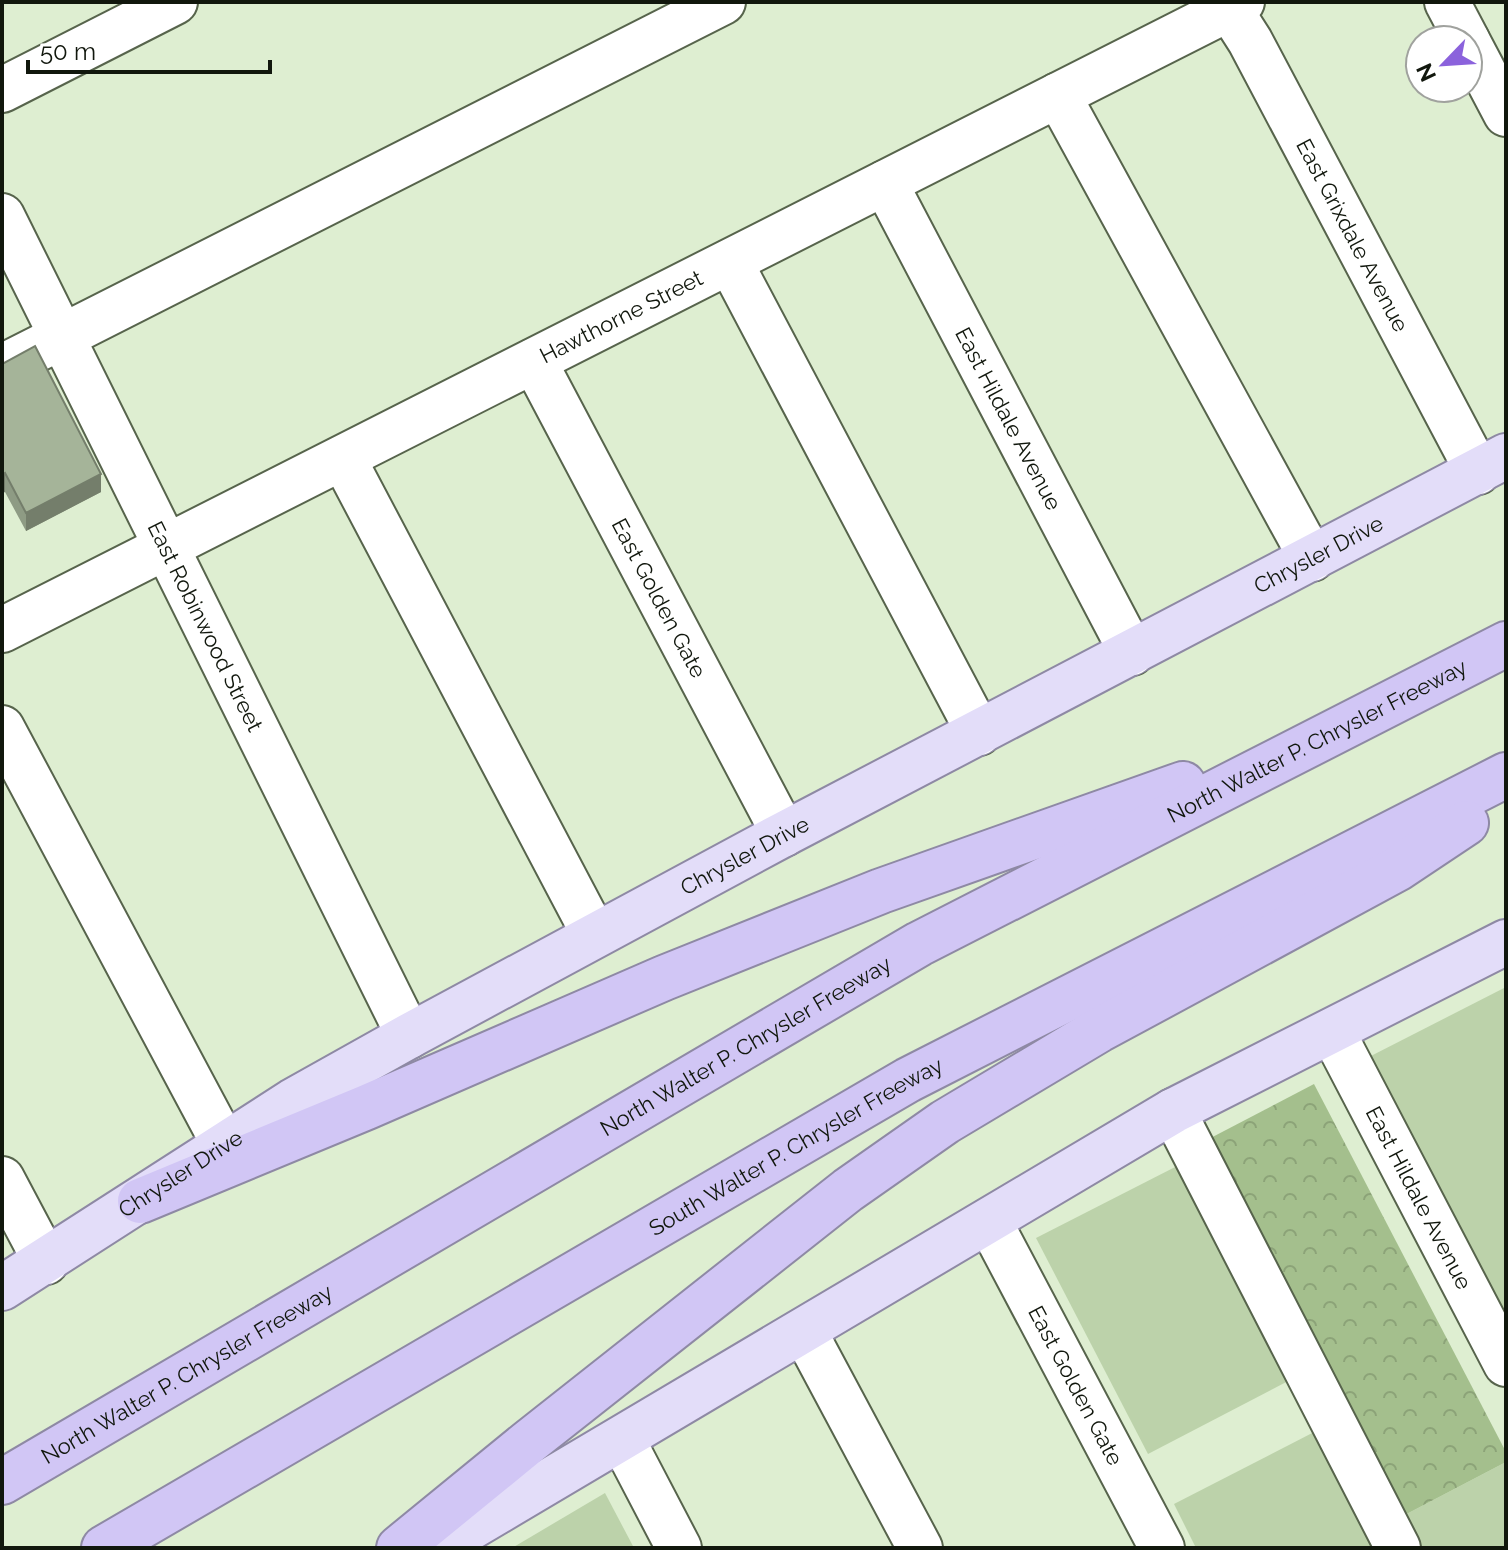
<svg xmlns="http://www.w3.org/2000/svg" width="1508" height="1550" font-family="Raleway,sans-serif">
	<defs>
		<pattern id="forest-crowns" width="20" height="18" patternUnits="userSpaceOnUse" patternTransform="scale(2)"><rect width="20" height="18" fill="#a4bf8d"/><path d="M2 6a3 3 0 1 1 6 0M12 15a3 3 0 1 1 6 0" fill="none" stroke="#8ca378"/></pattern>
	</defs>
	<rect width="100%" height="100%" fill="#deeed1"/>
	<g fill="#bcd2aa">
		<path d="M1506,987V1331L1365,1059Z"/>
		<path d="M1181,1164L1292,1379L1148,1454L1036,1238Z"/>
		<path d="M1318,1430L1379,1548H1196L1174,1504Z"/>
		<path d="M1506,1462V1548H1412L1397,1519Z"/>
		<path d="M605,1493L634,1548H512Z"/>
	</g>
	<path fill="url(#forest-crowns)" d="M1314,1084L1506,1452V1462L1397,1519L1201,1143Z"/>
	<g fill="none" stroke-linecap="round" stroke-linejoin="round">
		<defs>
			<g id="minor">
				<path id="s1" d="M1225,2L1250,41L1478,472"/>
				<path d="M1447,2L1467,40"/>
				<path d="M1468,42L1506,114"/>
				<path d="M2,90L175,2"/>
				<path d="M1058,95L1312,559"/>
				<path id="s2" d="M885,183L1132,653"/>
				<path id="s3" d="M2,216L409,1036"/>
				<path d="M730,262L979,733"/>
				<path id="s4" d="M534,361L784,834"/>
				<path d="M2,367L723,2"/>
				<path d="M343,458L594,934"/>
				<path id="s5" d="M2,630L1242,2"/>
				<path d="M2,728L225,1146"/>
				<path id="s6" d="M1332,1031L1506,1364"/>
				<path d="M1173,1111L1398,1548"/>
				<path d="M2,1179L46,1262"/>
				<path id="s7" d="M989,1221L1162,1548"/>
				<path d="M804,1331L920,1548"/>
				<path d="M622,1439L679,1548"/>
			</g>
			<g id="major">
				<path id="s8" d="M2,1288L293,1101L409,1036L784,834L1506,456"/>
				<path d="M436,1548L1173,1111L1506,942"/>
			</g>
			<g id="highway">
				<path d="M140,1201L367,1107L664,978L881,891L1183,784"/>
				<path id="s9" d="M2,1482L919,944L1506,644"/>
				<path id="s10" d="M104,1548L908,1080L1506,775"/>
				<path d="M399,1548L530,1441L848,1190L945,1122L1099,1030L1397,869L1466,823"/>
			</g>
		</defs>
		<use href="#minor" stroke="#57644c" stroke-width="48"/>
		<use href="#major" stroke="#8e89a4" stroke-width="48"/>
		<use href="#highway" stroke="#8e89a4" stroke-width="48"/>
		<use href="#minor" stroke="#fff" stroke-width="44"/>
		<use href="#major" stroke="#e3ddf9" stroke-width="44"/>
		<use href="#highway" stroke="#d1c6f5" stroke-width="44"/>
	</g>
	<path fill="#8e9b84" d="M2,364L101,492L26,531L5,492L2,493Z"/>
	<g fill="#747e6b">
		<path d="M5,473V492L2,493V475Z"/>
		<path d="M101,474V492L26,531V513Z"/>
	</g>
	<path fill="#a5b499" stroke="#747e6b" stroke-width="2" d="M35,346L101,474L26,513L5,473L2,475V364Z"/>
	<g text-anchor="middle" dominant-baseline="central" stroke-width="8" stroke-linejoin="round" paint-order="stroke">
		<g font-size="22" fill="#11170d" stroke="#fff">
			<text stroke="none"><textPath href="#s1" startOffset="266">East Grixdale Avenue</textPath></text>
			<text stroke="none"><textPath href="#s5" startOffset="694">Hawthorne Street</textPath></text>
			<text stroke="none"><textPath href="#s2" startOffset="266">East Hildale Avenue</textPath></text>
			<text stroke="none"><textPath href="#s8" startOffset="1508">Chrysler Drive</textPath></text>
			<text stroke="none"><textPath href="#s4" startOffset="268">East Golden Gate</textPath></text>
			<text stroke="none"><textPath href="#s3" startOffset="458">East Robinwood Street</textPath></text>
			<text stroke="none"><textPath href="#s9" startOffset="1510">North Walter P. Chrysler Freeway</textPath></text>
			<text stroke="none"><textPath href="#s8" startOffset="860">Chrysler Drive</textPath></text>
			<text stroke="none"><textPath href="#s9" startOffset="862">North Walter P. Chrysler Freeway</textPath></text>
			<text stroke="none"><textPath href="#s10" startOffset="800">South Walter P. Chrysler Freeway</textPath></text>
			<text stroke="none"><textPath href="#s8" startOffset="212">Chrysler Drive</textPath></text>
			<text stroke="none"><textPath href="#s6" startOffset="188">East Hildale Avenue</textPath></text>
			<text stroke="none"><textPath href="#s9" startOffset="214">North Walter P. Chrysler Freeway</textPath></text>
			<text stroke="none"><textPath href="#s7" startOffset="186">East Golden Gate</textPath></text>
		</g>
	</g>
	<rect width="1508" height="1550" fill="none" stroke="#11170d" stroke-width="8"/>
	<g transform="translate(1444 64) rotate(245)"><circle r="38" fill="#ffffff" stroke="#a0a29e" stroke-width="2"/>
	<path d="M0-6L14 30L0 20L-14 30Z" fill="#8b62dc"/>
	<text y="-12" font-size="22" font-weight="bold" text-anchor="middle" fill="#11170d">N</text>
	</g>
	<path d="M28 60v12h242v-12" fill="none" stroke="#11170d" stroke-width="4"/>
	<text x="40" y="60" font-size="24" fill="#11170d" stroke="#ffffff" stroke-width="6" paint-order="stroke">50 m</text>
</svg>
